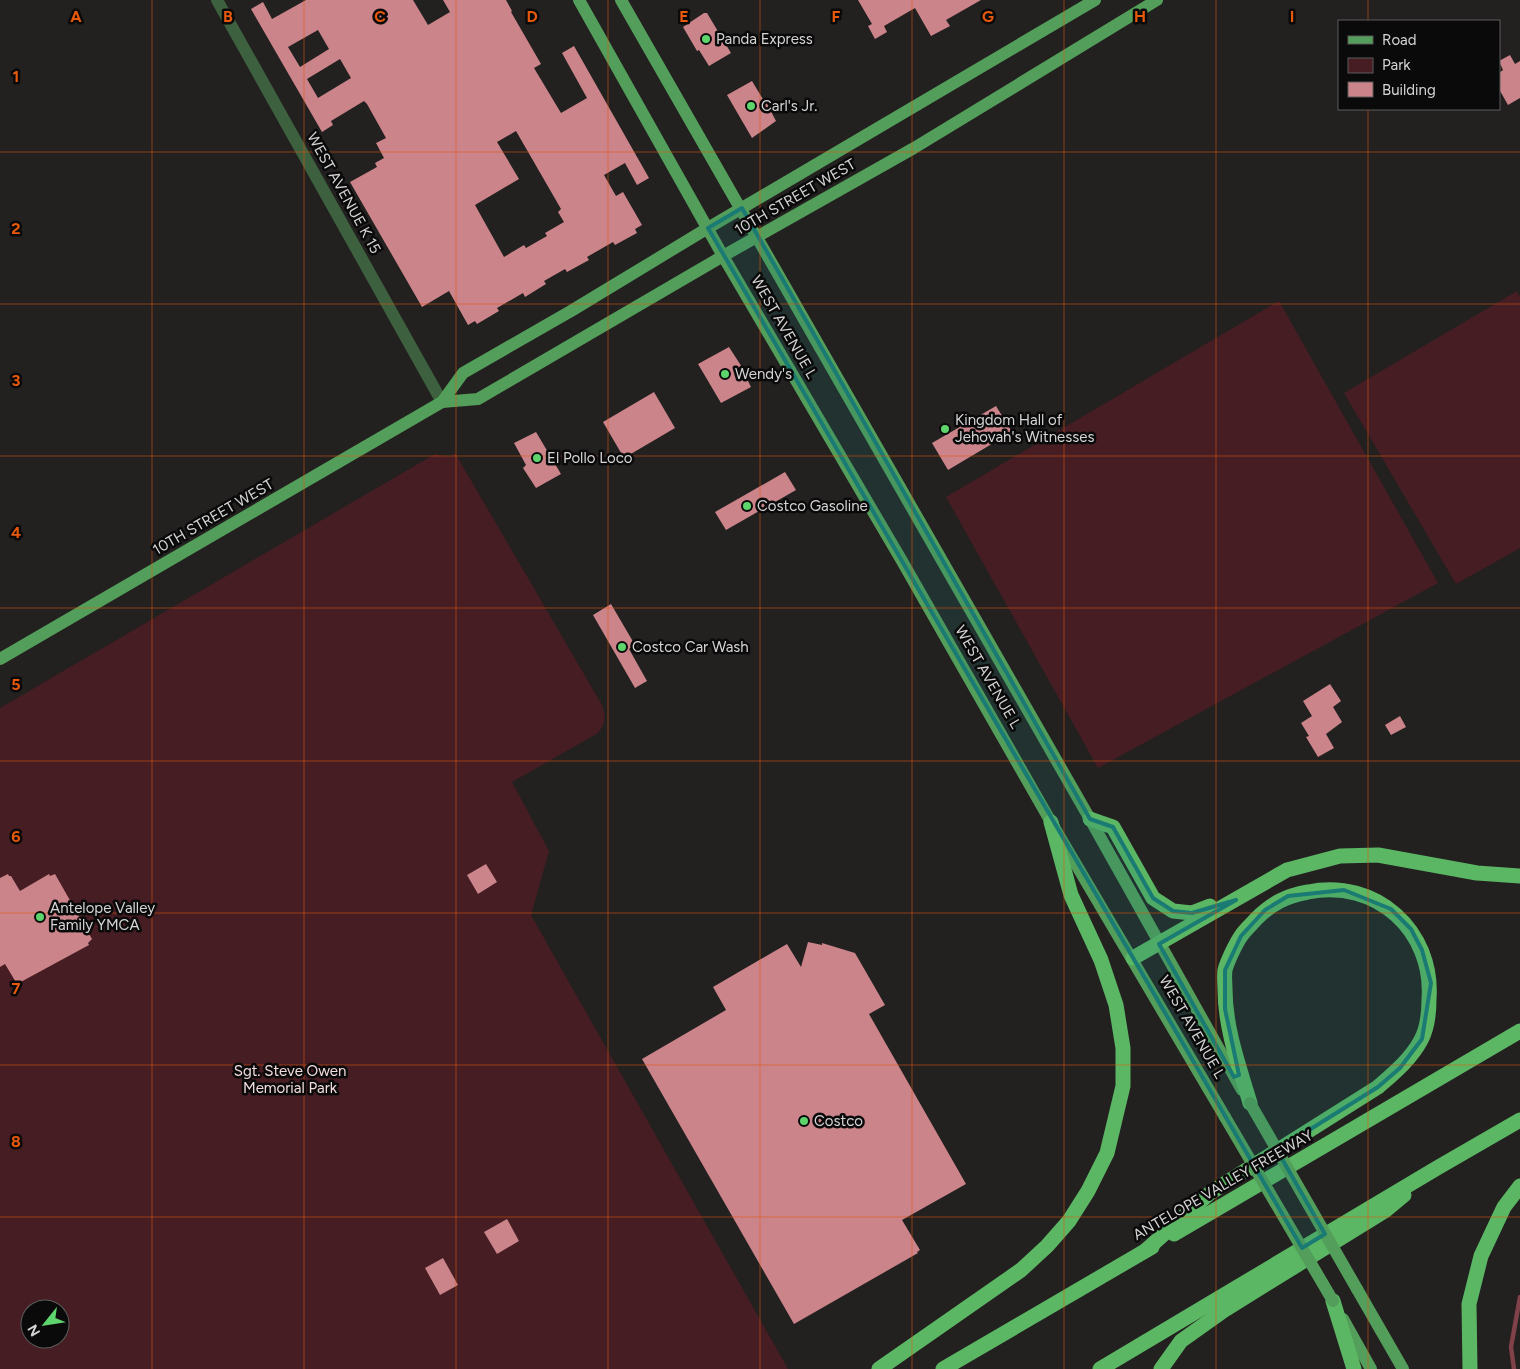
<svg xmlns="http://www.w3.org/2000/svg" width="1520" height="1369" font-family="Figtree,sans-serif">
	<rect width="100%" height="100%" fill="#232020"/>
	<g fill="#451d22" fill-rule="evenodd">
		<path d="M1517,291L1520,297V548L1456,584L1344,393Z"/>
		<path d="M1279,301L1438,583L1098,768L946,497Z"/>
		<path d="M455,453L602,705C606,717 606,723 598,733L512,782L549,851L531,915L788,1369H0V708L435,454L449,457ZM30,1309H60V1339H30Z"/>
	</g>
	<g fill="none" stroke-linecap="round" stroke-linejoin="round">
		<path stroke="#814148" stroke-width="4.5" d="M1514,1369L1511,1347L1520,1297"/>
	</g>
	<g fill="#cb848a" fill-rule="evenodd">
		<path d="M306,0H413L428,25L450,12L443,0H506L512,11L511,12L541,64L534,68L561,113L587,98L562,53L574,46L649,178L637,185L625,163L604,175L616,196L623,192L642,225L635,229L637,233L615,245L613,242L587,257L589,260L567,272L565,269L544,281L546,284L525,297L523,293L497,308L499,311L477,324L475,321L468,325L449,291L422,307L350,182L377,167L375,163L384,158L376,143L386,138L367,104L364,101L331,121L333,125L322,132L251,9L263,2L272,19ZM318,30L329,49L300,67L288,47ZM340,59L351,78L318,98L307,79ZM516,131L561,209L558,212L564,222L545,233L547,236L526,248L524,245L504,257L475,205L519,179L497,142Z"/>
		<path d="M858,0H981L946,20L950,26L931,36L915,8L884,26L887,32L875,39L868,26L872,24Z"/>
		<path d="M704,13H707L731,53L709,66L699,50L697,51L683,27Z"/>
		<path d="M1510,55L1515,64L1520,61V98L1508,105L1499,89V73L1503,70L1499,61Z"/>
		<path d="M752,81L764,101L765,100L776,121L752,138L727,95Z"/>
		<path d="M729,347L749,378L747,379L751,387L721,403L698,364Z"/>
		<path d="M654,392L675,428L624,458L603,422Z"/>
		<path d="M996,406L1012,432L948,470L932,443Z"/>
		<path d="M536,432L561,474L536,488L523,468L526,465L514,443Z"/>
		<path d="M785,472L796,490L726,530L715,512Z"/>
		<path d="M611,604L635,645L629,649L647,681L635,688L593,615Z"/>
		<path d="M1330,684L1341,701L1333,707L1342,722L1326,734L1334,748L1318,757L1306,737L1309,736L1301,723L1312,716L1303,701Z"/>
		<path d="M1400,716L1406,727L1391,735L1385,725Z"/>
		<path d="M486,864L497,882L478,894L467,875Z"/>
		<path d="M8,874L9,876H11L20,891L49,874L50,876L55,874L92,939L88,943L89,945L17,984L5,964L0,967V878Z"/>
		<path d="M808,942L822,945V943L855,953L885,1005L869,1014L966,1184L902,1220L920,1250L917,1252L918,1253L794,1324L642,1059L726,1010L713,987L787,944L801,967Z"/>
		<path d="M507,1219L519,1241L497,1254L484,1232Z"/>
		<path d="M443,1258L458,1285L440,1295L425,1268Z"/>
	</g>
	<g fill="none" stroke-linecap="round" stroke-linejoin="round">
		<path stroke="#3d603f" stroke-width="12" d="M217,0L442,402"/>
		<g stroke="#539e5a" stroke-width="12">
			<path d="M579,0L723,256L902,561L1051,822L1225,1117"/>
			<path d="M621,0L1090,819L1242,1090"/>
			<path d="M442,402L478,399L723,256L914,148L1157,0"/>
			<path d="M0,659L442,402L463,373L571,311L708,228L1095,0"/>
			<path d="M1357,1289L1403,1369"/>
			<path d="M1343,1319L1371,1369"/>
		</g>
		<g stroke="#5bb764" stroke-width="15">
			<path d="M1090,819L1113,827L1153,898L1173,911L1192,913L1210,906"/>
			<path d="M1133,958L1287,870L1340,856L1378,855L1477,873L1520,876"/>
			<path d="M1174,1234L1520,1031"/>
			<path d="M1145,1251L1210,1193L1378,1087C1394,1073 1411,1059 1421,1040C1427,1029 1429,1011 1429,999C1434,931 1376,878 1308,892C1286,896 1272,903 1256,919C1251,925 1245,930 1241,936C1236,943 1227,962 1225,970C1224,976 1225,983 1225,989C1225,1028 1239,1066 1250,1103"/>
			<path d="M1333,1301L1354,1369"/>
			<path d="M879,1369L1021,1270L1047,1246L1069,1221L1088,1191L1107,1153L1123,1086V1048L1116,1005L1101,960L1071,895L1051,822"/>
			<path d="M943,1369L1152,1247"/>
			<path d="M1100,1369L1437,1168L1520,1120"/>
			<path d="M1161,1369L1181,1341L1226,1309L1386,1210L1404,1195"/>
			<path d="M1470,1369L1469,1304L1481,1256L1504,1207L1520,1186"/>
		</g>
		<g stroke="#539e5a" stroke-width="12">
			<path d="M1250,1103L1357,1289"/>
			<path d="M1225,1117L1333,1301"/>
		</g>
	</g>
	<path fill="#197b73" fill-opacity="0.2" stroke="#197b73" stroke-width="4" stroke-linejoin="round" d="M742,208L1090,819L1113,827L1153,898L1173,911L1192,913L1236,900L1159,944L1234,1077L1239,1075L1225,1009V970L1241,936L1265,910L1288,896L1344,890L1391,909L1411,929L1422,950L1431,983L1422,1039L1400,1068L1378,1087L1277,1150L1325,1234L1302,1248L708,228Z"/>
	<path fill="none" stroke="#e8590c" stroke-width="1" stroke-opacity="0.55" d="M152,0V1369M304,0V1369M456,0V1369M608,0V1369M760,0V1369M912,0V1369M1064,0V1369M1216,0V1369M1368,0V21M1368,109V1369M0,152H1520M0,304H1520M0,456H1520M0,608H1520M0,761H1520M0,913H1520M0,1065H1520M0,1217H1520"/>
	<g fill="#5ed56c" stroke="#0b0a0a" stroke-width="2">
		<circle cx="706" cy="39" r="5"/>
		<circle cx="751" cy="106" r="5"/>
		<circle cx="725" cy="374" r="5"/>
		<circle cx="945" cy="429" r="5"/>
		<circle cx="537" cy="458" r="5"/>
		<circle cx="747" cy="506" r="5"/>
		<circle cx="622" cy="647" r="5"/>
		<circle cx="40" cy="917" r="5"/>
		<circle cx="804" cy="1121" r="5"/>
	</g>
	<g text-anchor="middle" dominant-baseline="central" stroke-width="5" stroke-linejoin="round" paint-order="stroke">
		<g font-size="15" fill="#d6d4d4" stroke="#0b0a0a" text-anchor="start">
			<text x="716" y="39">Panda Express</text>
			<text x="761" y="106">Carl's Jr.</text>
			<text x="735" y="374">Wendy's</text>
			<text x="955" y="420">Kingdom Hall of<tspan x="955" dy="17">Jehovah's Witnesses</tspan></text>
			<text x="547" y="458">El Pollo Loco</text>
			<text x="757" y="506">Costco Gasoline</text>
			<text x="632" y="647">Costco Car Wash</text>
			<text x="50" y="908">Antelope Valley<tspan x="50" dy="17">Family YMCA</tspan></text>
			<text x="814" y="1121">Costco</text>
		</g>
		<g font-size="15" fill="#d6d4d4" stroke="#0b0a0a">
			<text transform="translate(344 193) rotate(61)">WEST AVENUE K 15</text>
			<text transform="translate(795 197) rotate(-30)">10TH STREET WEST</text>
			<text transform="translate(784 327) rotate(60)">WEST AVENUE L</text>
			<text transform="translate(213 517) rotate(-30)">10TH STREET WEST</text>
			<text transform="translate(988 677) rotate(60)">WEST AVENUE L</text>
			<text transform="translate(1192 1027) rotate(60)">WEST AVENUE L</text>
			<text transform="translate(1223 1185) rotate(-30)">ANTELOPE VALLEY FREEWAY</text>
		</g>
		<g font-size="15" fill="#f2dcdd" stroke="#0b0a0a">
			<text x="290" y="1071">Sgt. Steve Owen<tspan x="290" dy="17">Memorial Park</tspan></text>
		</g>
	</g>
	<g font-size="16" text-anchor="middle" font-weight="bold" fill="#e8590c" stroke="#0b0a0a" stroke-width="5" stroke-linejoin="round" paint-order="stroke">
		<text x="76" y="22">A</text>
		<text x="228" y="22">B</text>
		<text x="380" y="22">C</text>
		<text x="532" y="22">D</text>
		<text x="684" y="22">E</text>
		<text x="836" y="22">F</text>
		<text x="988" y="22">G</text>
		<text x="1140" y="22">H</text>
		<text x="1292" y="22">I</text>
		<text x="16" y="82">1</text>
		<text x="16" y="234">2</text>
		<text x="16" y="386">3</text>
		<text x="16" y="538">4</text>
		<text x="16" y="690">5</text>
		<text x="16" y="842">6</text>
		<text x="16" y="994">7</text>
		<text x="16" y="1147">8</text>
	</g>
	<rect x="1338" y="20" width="162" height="90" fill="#0b0a0a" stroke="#5c5b5b"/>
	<rect x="1348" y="36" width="25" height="8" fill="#539e5a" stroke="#5c5b5b"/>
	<text x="1382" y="45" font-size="15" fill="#d6d4d4">Road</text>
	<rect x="1348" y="58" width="25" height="15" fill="#451d22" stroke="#5c5b5b"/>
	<text x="1382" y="70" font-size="15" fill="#d6d4d4">Park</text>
	<rect x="1348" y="82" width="25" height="15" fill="#cb848a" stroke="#5c5b5b"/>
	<text x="1382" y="95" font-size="15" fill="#d6d4d4">Building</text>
	<g transform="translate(45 1324) rotate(240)"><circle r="24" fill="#0b0a0a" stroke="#5c5b5b"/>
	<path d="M0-4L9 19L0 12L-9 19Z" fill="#5ed56c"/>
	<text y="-8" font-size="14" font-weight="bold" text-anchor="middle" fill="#d6d4d4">N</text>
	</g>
</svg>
